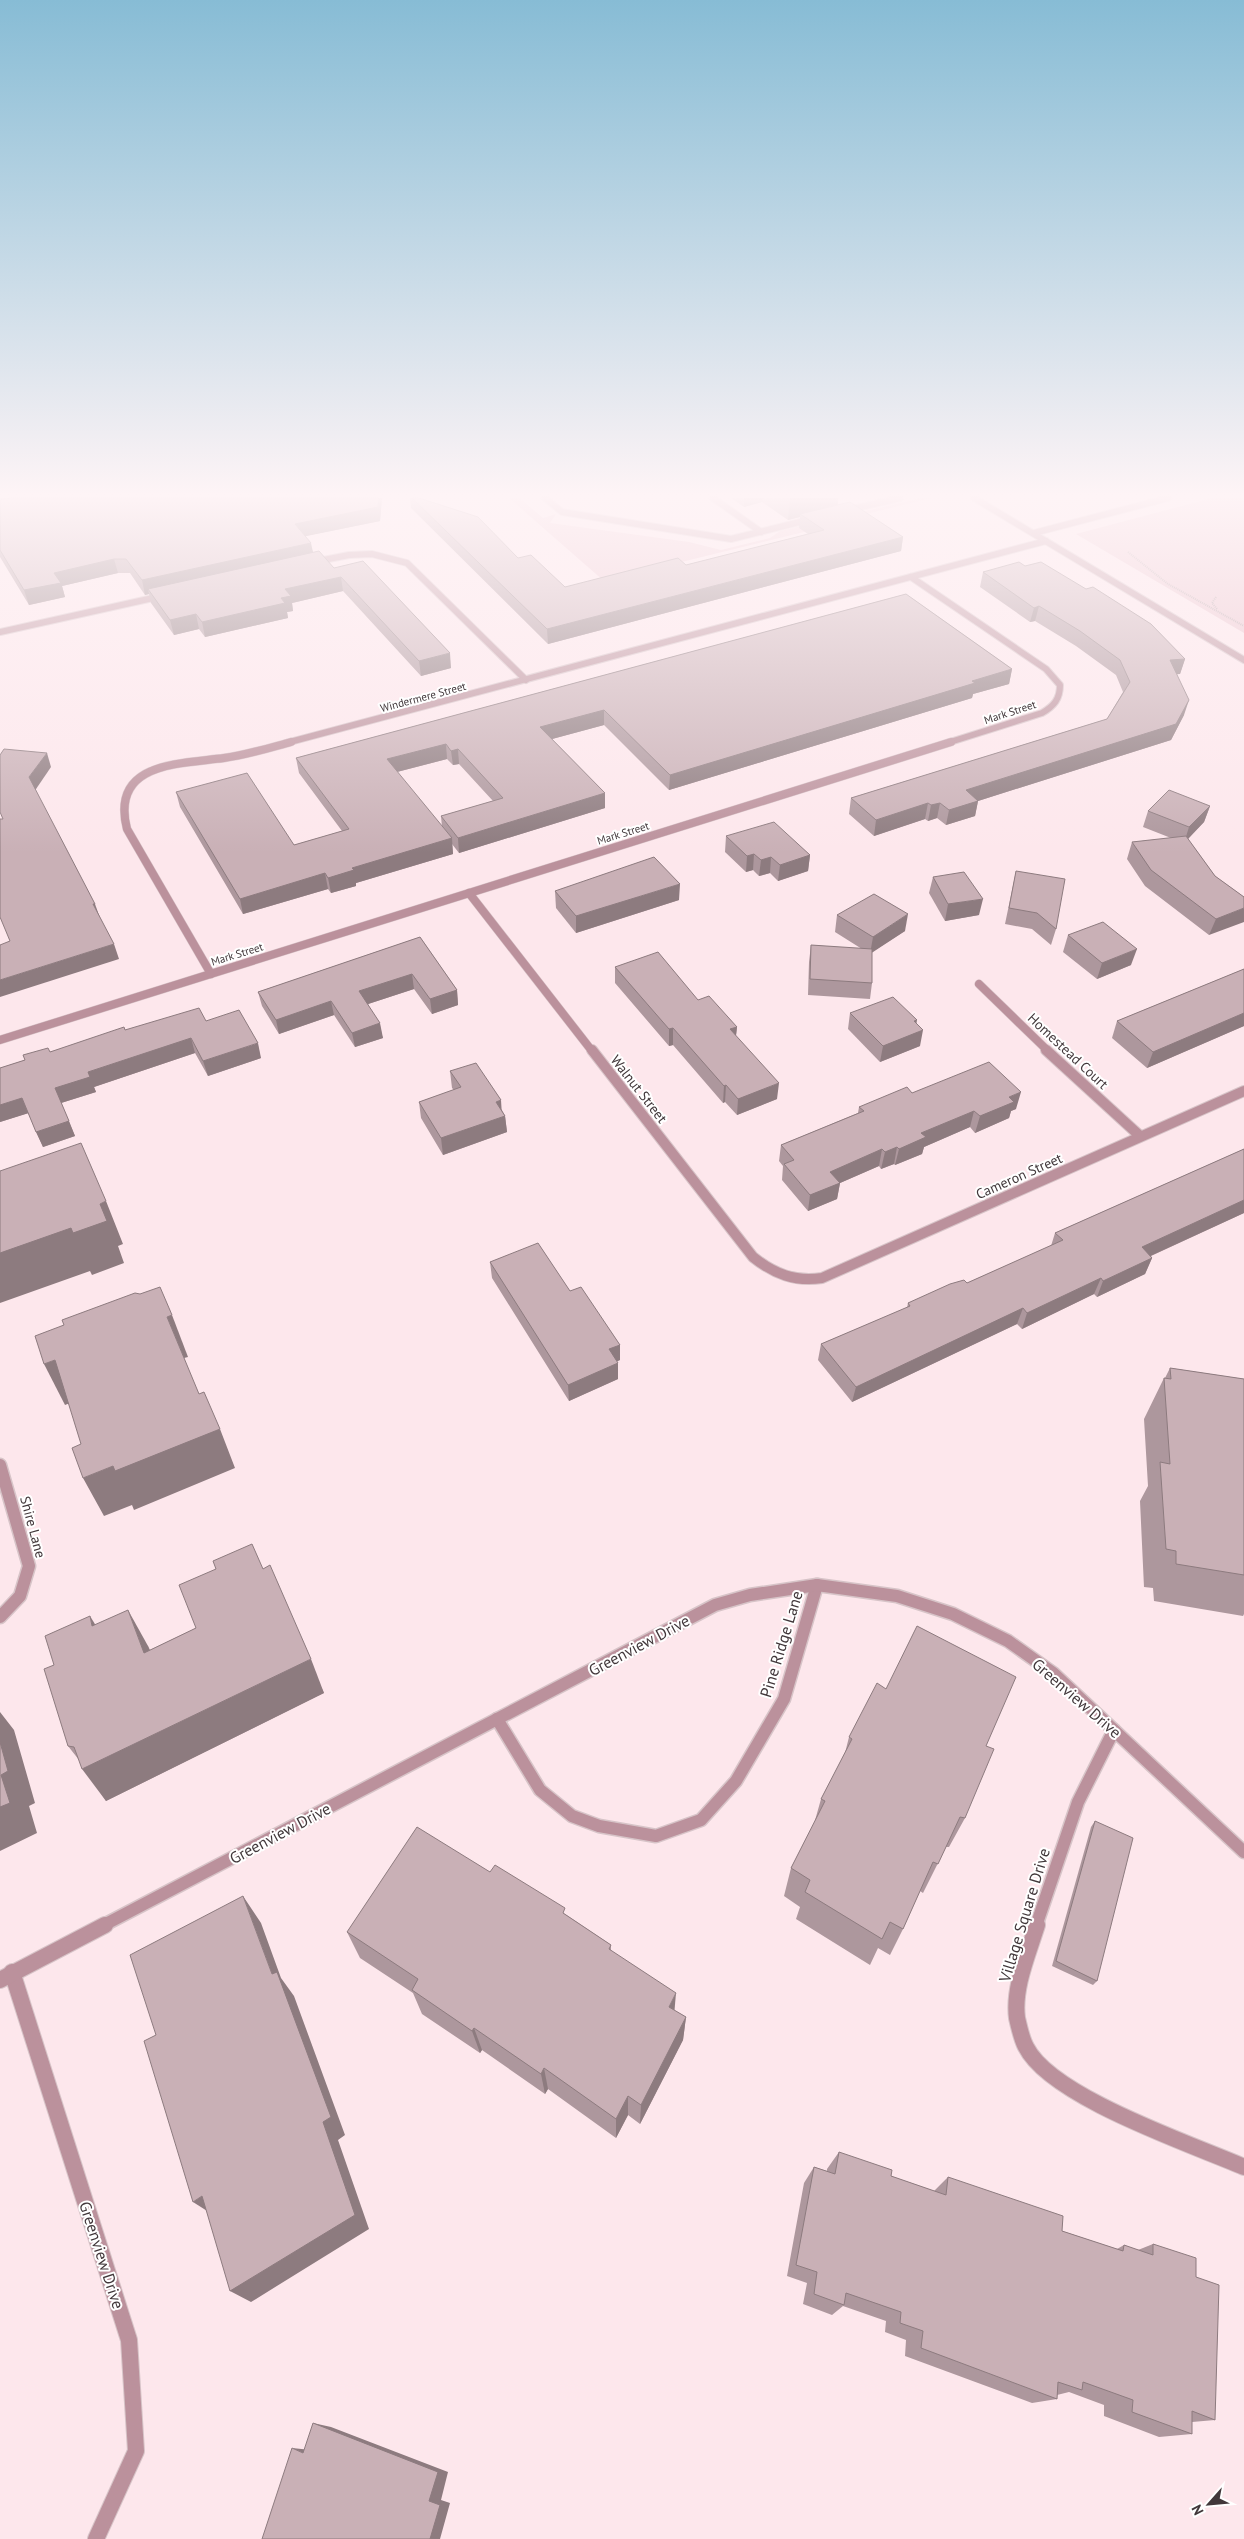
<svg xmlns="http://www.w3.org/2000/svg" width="1244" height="2539" font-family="'PT Sans',sans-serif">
	<rect width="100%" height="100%" fill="#fde7ec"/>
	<g fill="#eac3cd">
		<path d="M509,498H519L543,518L556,514L550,523L689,542L721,550L770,538L780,531L922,498H931L850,518L853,520L604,581Z"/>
		<path d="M1212,498H1244V633L1076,534Z"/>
	</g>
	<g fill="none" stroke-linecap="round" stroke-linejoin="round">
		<defs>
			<g id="lane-far2">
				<path d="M545,498L562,512L731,539L812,519"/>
				<path d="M713,498L761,532"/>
				<path d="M848,510L900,498"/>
			</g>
			<g id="lane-far1">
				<path d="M497,1719L540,1790L572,1816L599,1826L656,1836L701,1820L736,1781L784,1699L817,1585"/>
				<path d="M102,1926L715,1605L750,1595L817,1585L897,1596L953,1614L1008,1641L1053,1673L1244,1852"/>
				<path d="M1036,1926L1078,1802L1114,1730"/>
			</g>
			<g id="lane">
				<path d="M1037,1925C1028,1954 1013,1988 1017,2018C1019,2027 1022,2040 1026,2047C1051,2097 1191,2144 1244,2167"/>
				<path d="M12,1972L129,2340L136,2451L96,2539"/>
				<path d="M0,1980L105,1925"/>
			</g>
			<g id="street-far3">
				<path d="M974,498L1244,660"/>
				<path d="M1034,533L1168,498"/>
				<path d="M313,562L349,555L372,554L407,563L526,680"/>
				<path d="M911,577L1046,669L1060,685C1060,699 1054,706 1042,713L947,743"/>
				<path d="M0,632L162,596"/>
				<path d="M286,743L1046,541"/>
			</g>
			<g id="street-far2">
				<path d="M469,893L592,1051"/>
				<path d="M211,974L127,829C110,762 179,764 224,758C247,755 269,748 291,742"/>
				<path d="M979,984L1048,1051"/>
				<path d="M0,1040L951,742"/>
			</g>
			<g id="street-far1">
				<path d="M592,1050L753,1257C774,1274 795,1282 822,1278L1244,1091"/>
				<path d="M1046,1050L1140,1136"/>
			</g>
			<path id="street" d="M0,1465L29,1566L20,1596L0,1617"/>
		</defs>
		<use href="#lane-far2" stroke="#d7c4c8" stroke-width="8"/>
		<use href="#lane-far1" stroke="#d7c4c8" stroke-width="15"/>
		<use href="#lane" stroke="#d7c4c8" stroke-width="18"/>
		<use href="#street-far3" stroke="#d7c4c8" stroke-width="8"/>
		<use href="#street-far2" stroke="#d7c4c8" stroke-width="9"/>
		<use href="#street-far1" stroke="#d7c4c8" stroke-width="12"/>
		<use href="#street" stroke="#d7c4c8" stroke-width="15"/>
		<g stroke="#af9ea2" stroke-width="2" stroke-dasharray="1 1" stroke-linecap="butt">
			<path d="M1128,552L1168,584L1244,626"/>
			<path d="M1216,597L1212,603L1217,609"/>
		</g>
		<use href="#lane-far2" stroke="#bb919c" stroke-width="6"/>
		<use href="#lane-far1" stroke="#bb919c" stroke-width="12"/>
		<use href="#lane" stroke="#bb919c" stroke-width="16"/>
		<use href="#street-far3" stroke="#bb919c" stroke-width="6"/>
		<use href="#street-far2" stroke="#bb919c" stroke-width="8"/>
		<use href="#street-far1" stroke="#bb919c" stroke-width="10"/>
		<use href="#street" stroke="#bb919c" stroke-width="12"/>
	</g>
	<g fill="#ad979d" fill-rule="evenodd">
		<path d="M0,498H382L380,521L305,536L313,552L334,568L451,668L421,676L343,591L292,603L293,611L287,612L288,618L205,637L199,629L174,635L151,603L149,594L145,595L130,573H118L62,586L65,597L29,605L0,557Z"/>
		<path d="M410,498H419L565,587L686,565L808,534L799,528L800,517L788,520L762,502L744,507L731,498H838V505L903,537L901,551L548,644L411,508Z"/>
		<path d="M983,572L1185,659L1180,674H1177L1184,715L1171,740L978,801L975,816L946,825L937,818L928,821L925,819L874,836L849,814L851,798L1107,719L1123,692L1116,675L1076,646L1035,621L1030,622L980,587Z"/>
		<path d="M906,594L1012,669L1009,684L973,694L972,698L669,790L604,725L552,739L605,793V808L459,853L452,844L453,854L356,883V886L331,893L328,889L243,914L180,807L176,792L294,845L342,831L299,773L296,758ZM447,759L453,765L459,764L493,801L441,816L442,827L397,772Z"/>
		<path d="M1210,806L1204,822L1188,839L1215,876L1244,897L1209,935L1145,886L1127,859L1132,842L1171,838L1143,827L1148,811Z"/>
		<path d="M726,836L810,855L808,871L778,881L770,873L759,876L753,870L746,872L725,852Z"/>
		<path d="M1016,871L1056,929L1051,945L1032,929L1005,924Z"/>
		<path d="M933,877L979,915L945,921L929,893Z"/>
		<path d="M555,891L679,900L576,933L556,908Z"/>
		<path d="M837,915L905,931L872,952V983L870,999L808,995L809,962L811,945L862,949L835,932Z"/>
		<path d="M1068,935L1131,965L1097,979L1063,952Z"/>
		<path d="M420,937L457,990L458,1005L432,1014L414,989L368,1004L383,1038L355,1047L334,1015L279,1034L262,1006L258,992Z"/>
		<path d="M615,967L698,1000L737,1027L736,1036L777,1099L737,1115L725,1102L723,1103L673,1045L669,1046L615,983Z"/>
		<path d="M1244,969V1026L1147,1068L1112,1038L1117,1021Z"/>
		<path d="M850,1013L916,1023L920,1046L880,1062L848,1029Z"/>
		<path d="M206,1021L261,1058L208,1076L195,1053L94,1087L96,1092L61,1103L75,1136L43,1147L28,1113L0,1122V1068L50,1052L125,1030Z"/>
		<path d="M450,1071L502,1110L505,1116L507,1132L443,1155L421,1118L419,1102L454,1090L452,1088Z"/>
		<path d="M912,1093L1016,1109L1011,1111L1009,1118L975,1133L970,1127L924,1147L922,1154L895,1165L894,1164L881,1169L879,1166L840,1183L837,1199L808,1211L782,1180L783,1166L779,1161L781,1145L858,1113L859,1107Z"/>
		<path d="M1244,1149V1213L1151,1256L1152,1258L1145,1274L1097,1297L1094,1294L1022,1329L1017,1324L852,1402L818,1360L821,1344L907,1308L908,1303L967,1283L1051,1246L1055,1233Z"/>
		<path d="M490,1262L570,1291L620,1345V1360L617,1361L618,1379L569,1401L492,1278Z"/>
		<path d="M1170,1368L1244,1379V1614L1243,1616L1154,1601L1153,1588L1144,1587L1140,1501L1148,1486L1144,1419L1164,1378H1165Z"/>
		<path d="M263,1569L324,1693L106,1801L79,1760L68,1746L54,1665L95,1625L148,1646L150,1650L196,1628Z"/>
		<path d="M849,1737L986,1746L965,1818L949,1847H946L923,1893L920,1891L903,1929L890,1955L878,1948L870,1965L796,1919L800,1907L784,1896L791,1868L814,1824L821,1799L845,1753Z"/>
		<path d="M1095,1821L1097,1981L1093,1985L1052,1966L1091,1827Z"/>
		<path d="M490,1872L565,1914L611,1945V1951L674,2010L686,2017L683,2040L640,2124L628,2115L616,2138L548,2089L545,2094L482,2050L480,2053L422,2014L413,1993L360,1958L347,1932Z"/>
		<path d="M839,2152L891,2176L934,2191L948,2177L1062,2231L1117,2249L1124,2245L1138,2250L1153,2244L1196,2277L1215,2420L1192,2422V2434L1159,2437L1104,2416V2405L1069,2392L1057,2395V2399L1032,2403L905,2356L906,2340L885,2332L886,2321L843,2306L832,2315L803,2304L807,2283L787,2276L804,2183L814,2167L827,2171V2169Z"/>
	</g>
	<g fill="#8d7b7f">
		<path d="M379,498H382L380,521L297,538L295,524Z"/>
		<path d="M744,498H763L762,502L744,507Z"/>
		<path d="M790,498H838L837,508L800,514V517L788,520Z"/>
		<path d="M903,537L901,551L548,644L547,629Z"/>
		<path d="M311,543L314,557L148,589L149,594L145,595L142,580Z"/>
		<path d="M114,559L118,573L62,586L65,597L29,605L24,590L54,573Z"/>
		<path d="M341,577L343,591L292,603L293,611L287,612L288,618L205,637L202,622L281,598L285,589Z"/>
		<path d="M1039,606L1035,621L1030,622L1034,608Z"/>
		<path d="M196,614L199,629L174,635L170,620Z"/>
		<path d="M450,653L451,668L421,676L419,661Z"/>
		<path d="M1185,659L1180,674L1166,675L1170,660Z"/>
		<path d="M1012,669L1009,684L973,694L972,698L669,790L670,775L972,681Z"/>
		<path d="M1189,700L1184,715L1171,740L978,801L975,816L946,825L949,810L966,790Z"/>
		<path d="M604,710V725L541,742L540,727Z"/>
		<path d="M446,744L447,759L389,774L387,759Z"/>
		<path d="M458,749L459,764L453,765L451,751Z"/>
		<path d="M47,753L51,767L34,792L29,777Z"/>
		<path d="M605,793V808L459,853L458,838Z"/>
		<path d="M928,803L925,819L874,836L876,820Z"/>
		<path d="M940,803L937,818L928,821L931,805Z"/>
		<path d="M1210,806L1204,822L1184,843L1189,827Z"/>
		<path d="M452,838L453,854L356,883V886L331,893L328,878L352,868Z"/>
		<path d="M754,854L753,870L746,872L747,856Z"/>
		<path d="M810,855L808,871L778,881L780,865Z"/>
		<path d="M771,857L770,873L759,876L761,860Z"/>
		<path d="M325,873L328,889L243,914L240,899Z"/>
		<path d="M680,884L679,900L576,933V916Z"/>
		<path d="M983,899L979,915L945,921L948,904Z"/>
		<path d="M93,904H95L100,918Z"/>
		<path d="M1244,908V922L1209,935L1216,919Z"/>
		<path d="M908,914L905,931L870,954L873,937Z"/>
		<path d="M114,944L119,959L0,997V980Z"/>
		<path d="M1137,949L1131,965L1097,979L1102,963Z"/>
		<path d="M412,974L414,989L362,1006L359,991Z"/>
		<path d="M457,990L458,1005L432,1014L430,999Z"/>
		<path d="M331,1001L334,1015L279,1034L276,1020Z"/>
		<path d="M1244,1013V1026L1147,1068L1153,1052Z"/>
		<path d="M917,1020L915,1033L923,1030L920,1046L880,1062L883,1046L914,1021Z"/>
		<path d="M380,1023L383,1038L355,1047L352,1033Z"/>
		<path d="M737,1027L735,1043L730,1029Z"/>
		<path d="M673,1028V1045L669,1046V1029Z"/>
		<path d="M191,1038L195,1053L94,1087L96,1092L61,1103L55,1088L88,1072Z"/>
		<path d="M258,1043L261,1058L208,1076L203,1061Z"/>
		<path d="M779,1083L777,1099L737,1115L738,1099Z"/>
		<path d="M726,1085L725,1102L723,1103L724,1086Z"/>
		<path d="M1021,1092L1016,1109L1011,1111L1009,1118L975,1133L980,1116L1009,1097Z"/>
		<path d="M22,1098L29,1113L0,1122V1105Z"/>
		<path d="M501,1100L502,1116L496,1102Z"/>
		<path d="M974,1111L970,1127L924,1147L922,1154L895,1165L899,1149L921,1133Z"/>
		<path d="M505,1116L507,1132L443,1155L441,1138Z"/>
		<path d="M69,1121L75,1136L43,1147L36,1132Z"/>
		<path d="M897,1147L894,1164L881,1169L885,1152Z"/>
		<path d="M882,1149L879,1166L840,1183L837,1199L808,1211L810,1195L830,1172Z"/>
		<path d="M1244,1200V1213L1135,1263L1142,1247Z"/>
		<path d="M106,1201L123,1244L118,1246L124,1263L92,1275L90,1271L0,1303V1253L100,1204Z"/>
		<path d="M1152,1258L1145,1274L1097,1297L1103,1281Z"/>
		<path d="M1101,1278L1094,1294L1022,1329L1027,1313Z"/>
		<path d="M1023,1308L1017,1324L852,1402L856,1387Z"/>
		<path d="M172,1315L188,1357L184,1358L167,1317Z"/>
		<path d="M620,1345V1360L609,1365V1349Z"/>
		<path d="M55,1360L75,1401L65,1405L44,1364Z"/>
		<path d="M618,1363V1379L569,1401L568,1385Z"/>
		<path d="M220,1429L235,1468L134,1510L132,1505L104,1516L83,1478L113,1466Z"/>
		<path d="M128,1610L148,1646L164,1687L144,1653Z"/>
		<path d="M90,1616L112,1652L92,1626Z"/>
		<path d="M311,1659L324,1693L106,1801L82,1769Z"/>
		<path d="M0,1712L14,1730L35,1803L29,1806L37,1833L0,1851V1807L1,1775L0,1742Z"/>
		<path d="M243,1896L261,1923L281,1978L294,1996L345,2135L338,2140L369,2229L251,2302L230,2291L272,1974Z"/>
		<path d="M676,1993L674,2016L669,2007Z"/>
		<path d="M686,2017L683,2040L640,2124L641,2105Z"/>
		<path d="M474,2028L482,2050L480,2053L472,2031Z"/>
		<path d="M544,2068L548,2089L545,2094L541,2074Z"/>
		<path d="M628,2096V2115L616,2138V2119Z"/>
		<path d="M202,2196L215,2216L193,2202Z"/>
		<path d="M313,2423L331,2427L448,2472L441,2500L450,2503L440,2539H430L429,2501Z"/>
		<path d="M292,2448L311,2450L303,2453Z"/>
	</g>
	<g fill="#c9b0b6" stroke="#8d7b7f">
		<path d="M10,498H379L378,507L295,524L311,543L142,580L126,559H114L54,573L61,583L24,590L0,550V500Z"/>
		<path d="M412,498H419L478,517L518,558L531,555L565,587L678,558L686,565L824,530L800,514L850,502L903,537L547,629Z"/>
		<path d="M319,551L334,568L363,561L450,653L419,661L341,577L285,589L291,596L281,598L285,603L202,622L196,614L170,620L148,589Z"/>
		<path d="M1019,562L1025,566L1041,562L1086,589L1093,587L1151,624L1185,659L1170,660L1189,700L1176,724L966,790L978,801L949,810L940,803L931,805L928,803L876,820L851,798L1107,719L1130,682L1120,660L1080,631L1039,606L1034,608L983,572Z"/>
		<path d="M906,594L1012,669L972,681L975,683L670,775L604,710L540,727L605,793L458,838L441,816L503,798L458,749L451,751L446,744L387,759L452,838L352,868L354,870L328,878L325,873L240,899L176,792L247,773L294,845L349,829L296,758Z"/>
		<path d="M4,749L47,753L29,777L95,904H93L114,944L0,980V945L10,941L0,917V819H3L0,812V755Z"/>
		<path d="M1169,790L1210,806L1189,827L1148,811Z"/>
		<path d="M774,822L810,855L780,865L771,857L761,860L754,854L747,856L726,836Z"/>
		<path d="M1186,836L1215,876L1244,897V908L1216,919L1151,870L1132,842Z"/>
		<path d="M654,857L680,884L576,916L555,891Z"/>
		<path d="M1016,871L1065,879L1056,929L1037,913L1009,908Z"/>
		<path d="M964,872L983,899L948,904L933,877Z"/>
		<path d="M874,894L908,914L873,937L837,915Z"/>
		<path d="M1103,922L1137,949L1102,963L1068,935Z"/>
		<path d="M420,937L457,990L430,999L412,974L359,991L380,1023L352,1033L331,1001L276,1020L258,992Z"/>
		<path d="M811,945L872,949V983L810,979Z"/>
		<path d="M658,952L698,1000L709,996L737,1027L730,1029L779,1083L738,1099L726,1085L724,1086L673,1028L669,1029L615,967Z"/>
		<path d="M1244,969V1013L1153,1052L1117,1021Z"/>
		<path d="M893,997L917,1020L914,1021L923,1030L883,1046L850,1013Z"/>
		<path d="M199,1008L206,1021L239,1010L258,1043L203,1061L191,1038L88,1072L90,1077L55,1088L69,1121L36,1132L22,1098L0,1105V1068L25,1060L23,1055L48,1048L50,1052L124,1027L125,1030Z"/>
		<path d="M989,1062L1021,1092L1009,1097L1014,1102L980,1116L974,1111L921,1133L926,1137L899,1149L897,1147L885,1152L882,1149L830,1172L840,1183L810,1195L784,1164L794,1160L781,1145L864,1111L859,1107L907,1087L912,1093Z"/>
		<path d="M476,1063L501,1100L496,1102L505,1116L441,1138L419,1102L461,1087L450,1071Z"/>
		<path d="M81,1143L106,1201L100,1204L107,1221L73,1233L71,1228L0,1253V1171Z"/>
		<path d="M1244,1149V1200L1142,1247L1152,1258L1103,1281L1101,1278L1027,1313L1023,1308L856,1387L821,1344L910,1306L908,1303L950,1284L964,1280L967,1283L1063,1240L1055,1233Z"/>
		<path d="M538,1243L570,1291L581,1287L620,1345L609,1349L618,1363L568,1385L490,1262Z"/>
		<path d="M160,1287L172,1315L167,1317L199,1394L204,1392L220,1429L115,1471L113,1466L83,1478L72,1448L81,1444L55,1360L44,1364L35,1336L64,1325L62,1320L135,1293L140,1294Z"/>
		<path d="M1170,1368L1244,1379V1575L1176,1564V1551L1166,1549L1160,1462L1170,1464L1164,1378L1171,1379Z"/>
		<path d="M252,1544L263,1569L270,1565L311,1659L82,1769L74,1747L68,1746L44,1669L54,1665L45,1636L90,1616L92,1626L128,1610L144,1653L196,1628L179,1585L216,1569L213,1561Z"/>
		<path d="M917,1626L1016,1677L986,1746L994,1749L965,1818L960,1817L938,1864L933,1862L903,1929L890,1922L882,1939L805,1892L810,1880L791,1868L825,1801L821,1799L852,1739L849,1737L877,1683L886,1689Z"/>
		<path d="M0,1742L8,1771L1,1775L10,1803L0,1807Z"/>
		<path d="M1095,1821L1133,1838L1097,1981L1056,1961Z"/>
		<path d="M417,1827L490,1872L495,1865L565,1908L563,1913L611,1945L609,1949L676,1993L669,2007L686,2017L641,2105L628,2096L616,2119L544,2068L541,2074L474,2028L472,2031L412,1990L418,1979L347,1932Z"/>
		<path d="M243,1896L272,1974L277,1972L331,2117L323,2122L355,2215L230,2291L202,2196L193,2202L144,2041L156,2035L130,1955Z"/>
		<path d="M839,2152L892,2170L891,2176L946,2195L948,2177L1063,2216L1062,2231L1123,2251L1124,2245L1153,2255V2244L1196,2258V2277L1219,2285L1215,2420L1192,2411V2434L1132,2412L1133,2400L1083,2382L1082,2390L1058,2382L1057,2399L921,2348L923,2331L900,2323L901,2312L846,2293L844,2305L814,2294L817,2272L796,2265L814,2167L835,2174Z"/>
		<path d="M313,2423L438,2472L429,2501L440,2505L430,2539H262L292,2448L303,2453Z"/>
	</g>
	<linearGradient id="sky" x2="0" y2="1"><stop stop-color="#87bcd5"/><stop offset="0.58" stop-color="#fef4f6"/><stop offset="1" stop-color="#fef4f6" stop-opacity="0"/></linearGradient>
	<rect width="1244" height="853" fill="url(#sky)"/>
	<g text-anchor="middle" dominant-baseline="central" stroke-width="4" stroke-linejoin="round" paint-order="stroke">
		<g font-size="11" fill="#41373a" stroke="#fff">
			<text transform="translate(423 697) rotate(-15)">Windermere Street</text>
			<text transform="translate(1010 712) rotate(-18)">Mark Street</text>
			<text transform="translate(623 833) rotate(-17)">Mark Street</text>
			<text transform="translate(237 954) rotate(-17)">Mark Street</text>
		</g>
		<g font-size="14" fill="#41373a" stroke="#fff">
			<text transform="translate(1068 1051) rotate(43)">Homestead Court</text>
			<text transform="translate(639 1089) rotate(52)">Walnut Street</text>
			<text transform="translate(1019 1176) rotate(-24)">Cameron Street</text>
			<text transform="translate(33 1527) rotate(75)">Shire Lane</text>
		</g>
		<g font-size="16" fill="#41373a" stroke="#fff">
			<text transform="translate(781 1644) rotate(-73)">Pine Ridge Lane</text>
			<text transform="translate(639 1645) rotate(-28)">Greenview Drive</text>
			<text transform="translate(1077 1698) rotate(41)">Greenview Drive</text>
			<text transform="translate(280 1833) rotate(-28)">Greenview Drive</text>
			<text transform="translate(1024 1915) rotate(-73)">Village Square Drive</text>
			<text transform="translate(102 2255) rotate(72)">Greenview Drive</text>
		</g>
	</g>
	<g transform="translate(1209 2504) rotate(243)" stroke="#ffffff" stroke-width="4" paint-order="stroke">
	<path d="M0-4L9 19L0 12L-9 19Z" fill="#41373a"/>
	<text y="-8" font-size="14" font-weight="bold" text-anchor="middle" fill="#41373a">N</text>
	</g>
</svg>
